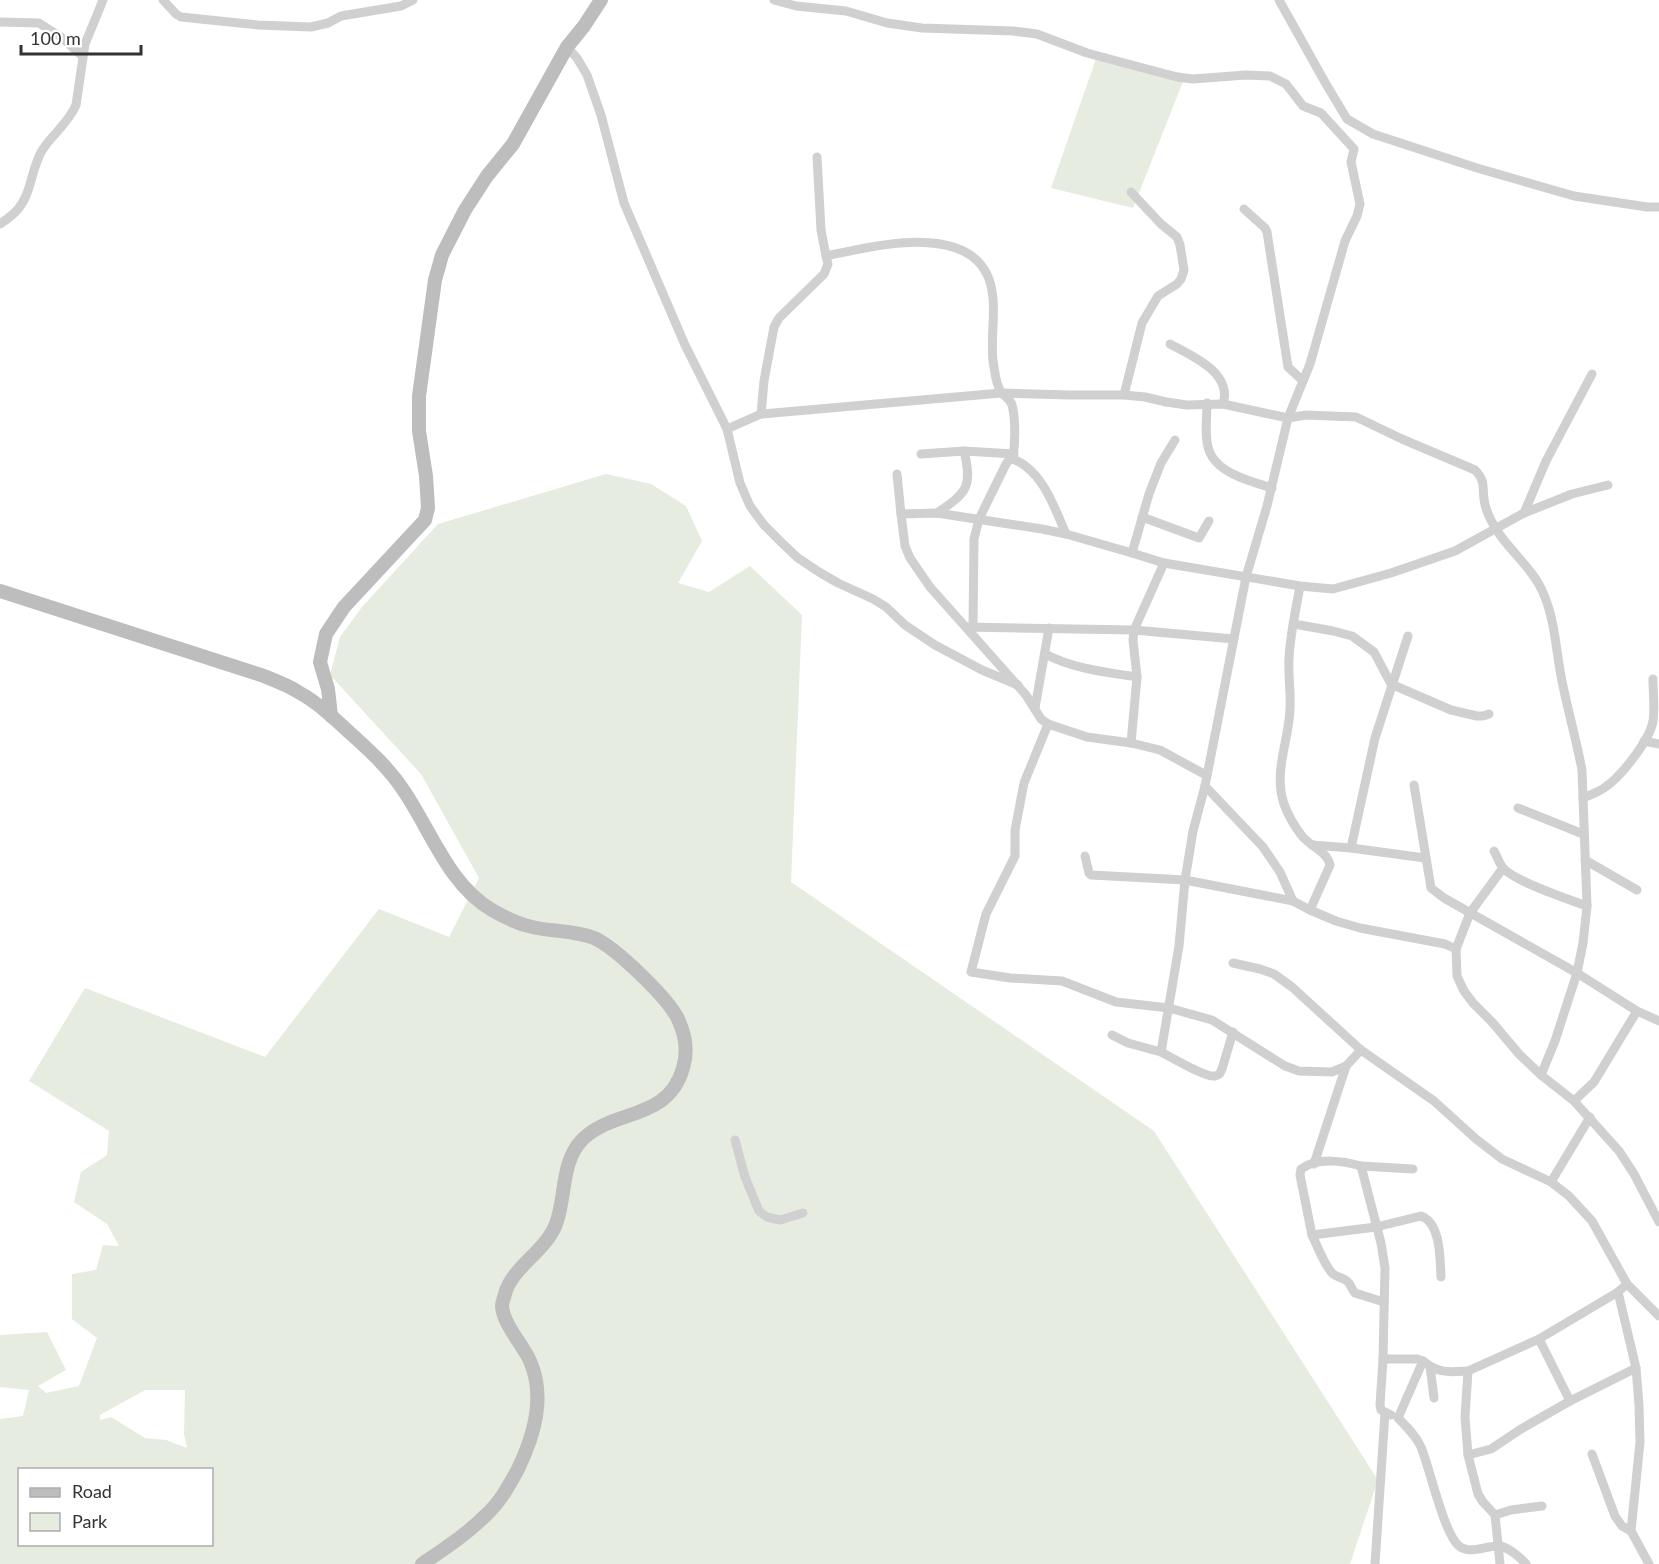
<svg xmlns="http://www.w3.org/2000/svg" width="1659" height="1564" font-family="Lato,sans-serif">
	<rect width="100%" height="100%" fill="#fff"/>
	<g fill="#e6ecdf" fill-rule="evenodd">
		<path d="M1097,56L1186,74L1133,208L1051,188Z"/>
		<path d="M606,474L651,484L686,506L702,541L678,583L709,592L750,566L802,615L791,882L1154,1131L1378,1480L1350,1564H0V1419L23,1416L29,1390L0,1387V1335L47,1332L66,1370L38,1386L46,1393L79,1386L97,1338L72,1319V1274L96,1270L103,1245L119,1246L107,1224L74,1202L81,1172L107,1155L109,1131L29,1081L85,988L265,1057L379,909L449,937L479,878L421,774L330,675L340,637L362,607L438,524ZM145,1390H185L184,1434L187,1448L166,1440L145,1438L111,1417L100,1420V1415ZM20,1470H212V1544H20Z"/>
	</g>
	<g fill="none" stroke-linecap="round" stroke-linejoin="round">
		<g stroke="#d0d0d0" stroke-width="9">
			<path d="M163,0L176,14L181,17L258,25L311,27L328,23L341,16L401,6L413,0"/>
			<path d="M774,0L796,6L846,11L887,23L922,28L1013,31L1037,34L1087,53L1177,77L1193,79L1246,75L1270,76L1286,84L1303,106L1321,113L1354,149L1351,162L1360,204L1357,216L1345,241L1310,364L1288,418L1267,506L1246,577L1205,786L1263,847L1280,872L1293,901"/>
			<path d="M1279,0L1326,84L1347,119L1373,134L1477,168L1574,196L1647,207H1659"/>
			<path d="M0,22L39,23L61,37L82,56"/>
			<path d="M567,47L577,58L587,75L601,115L624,203L685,345L727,429L740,483L750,506L764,525L782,543L798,558L819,572L838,583L873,599L886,607L905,625L935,645L982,670L1018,685"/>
			<path d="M817,157L821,230L826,256C871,247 967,221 989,279C998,304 990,334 993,361C995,371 995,383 1001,392C1004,397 1010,398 1012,405C1016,420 1015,444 1013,459C1043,471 1054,507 1066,534"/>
			<path d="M1244,209L1265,228L1267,232L1288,367L1303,381"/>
			<path d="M0,224C6,220 13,215 18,209C32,193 31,167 43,149C53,134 69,122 76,105L85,44L103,0"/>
			<path d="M1170,344C1192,356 1233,373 1223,404"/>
			<path d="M1124,395L1142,323L1158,296L1177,284L1181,279L1184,270L1180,245L1177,237L1161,224L1131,192"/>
			<path d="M1207,403C1207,419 1204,436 1209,450C1216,473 1252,482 1272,488"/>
			<path d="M761,414L1001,393L1070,395H1124L1145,397L1166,402L1187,405L1223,404L1288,418L1306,415L1356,417L1402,439L1475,470C1486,482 1482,485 1484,499C1485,508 1491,521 1496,529C1510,552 1534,569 1544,595C1555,621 1556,650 1561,676C1567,708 1576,738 1582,770L1587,906L1583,943L1577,973L1555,1041L1541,1075"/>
			<path d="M727,429L761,414L764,381L774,327L779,318L824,274L828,264L826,256"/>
			<path d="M921,454L964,451L1014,454"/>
			<path d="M897,474L901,514L937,513L1042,529L1066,534L1132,553"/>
			<path d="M937,513C966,493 973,488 964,451"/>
			<path d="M1524,513L1572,494L1608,485"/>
			<path d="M901,514L905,546L910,558L930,587L1026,695L1041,719L1048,724L1087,737L1131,743L1137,677L1133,640L1134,630L1234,639"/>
			<path d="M1142,517L1199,538L1209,521"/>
			<path d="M1164,563L1300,586L1333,589L1391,573L1455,551L1524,513L1546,461L1592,374"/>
			<path d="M1300,586C1296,609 1290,635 1289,658C1288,675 1291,692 1290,709C1289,741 1273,772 1284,804C1288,815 1295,827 1302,836C1311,847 1327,851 1330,865L1310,910"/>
			<path d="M1294,624L1333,631L1352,636L1374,652L1391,684L1451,710L1477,716H1483L1489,714"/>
			<path d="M973,626L974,539L979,519L1006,464L1009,460L1013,459"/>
			<path d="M966,627L1134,630L1164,563L1132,553L1149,494L1161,463L1175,440"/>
			<path d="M1045,654C1074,669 1105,672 1137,677"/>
			<path d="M1035,708L1049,628"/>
			<path d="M1048,724L1024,783L1015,830V856L986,914L971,972L1010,978L1062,981L1116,1002L1169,1008L1212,1020L1285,1066L1299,1071L1332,1072L1346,1066L1361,1050"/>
			<path d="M1644,741L1659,744"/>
			<path d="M1131,743L1160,750L1206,775"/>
			<path d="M1414,785L1431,888L1444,898L1577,973L1637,1011L1659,1021"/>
			<path d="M1205,786L1193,831L1185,880L1179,946L1161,1052C1171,1057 1206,1078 1215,1076C1220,1075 1220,1073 1222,1069L1233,1032"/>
			<path d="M1583,798C1590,795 1598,792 1604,788C1620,778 1650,740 1653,721C1655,708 1653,693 1653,679"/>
			<path d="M1518,808L1583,834"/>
			<path d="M1312,845L1351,848L1425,858"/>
			<path d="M1351,848L1375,738L1408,636"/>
			<path d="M1494,851C1497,856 1499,863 1503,868C1516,882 1567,899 1587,906"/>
			<path d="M1085,856L1089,873L1091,875L1185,880L1293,901L1310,910L1336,921L1360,928L1445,944L1456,949L1457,976L1464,991L1473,1003L1492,1022L1519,1054L1541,1075L1574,1101L1619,1151L1634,1174L1659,1222"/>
			<path d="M1585,860L1637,890"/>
			<path d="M1456,949L1470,913L1503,868"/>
			<path d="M1233,963L1260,969L1274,974L1292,987L1361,1050L1434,1101L1476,1139L1502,1159L1551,1182L1569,1196L1592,1221L1627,1284L1659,1316"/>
			<path d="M1112,1035L1128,1043L1161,1052"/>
			<path d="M1574,1101L1594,1082L1637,1011"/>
			<path d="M735,1140L745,1177L759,1211L767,1217L780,1220L803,1213"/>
			<path d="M1314,1164L1346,1066"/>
			<path d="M1361,1166C1344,1161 1317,1157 1301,1169L1300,1175L1312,1235L1376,1227L1421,1216C1441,1223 1440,1259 1441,1277"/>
			<path d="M1551,1182L1590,1117"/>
			<path d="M1312,1235C1317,1245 1325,1267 1333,1274C1337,1277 1343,1278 1347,1281C1351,1284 1351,1289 1355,1293L1384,1302"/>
			<path d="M1618,1292L1636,1368L1639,1405L1640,1442L1631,1531L1649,1564"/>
			<path d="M1539,1339L1570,1401L1636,1368"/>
			<path d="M1383,1359L1385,1268L1381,1243L1361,1166L1413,1169"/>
			<path d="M1430,1366L1434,1398"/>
			<path d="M1468,1371C1449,1372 1439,1374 1423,1361L1398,1418C1407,1427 1416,1436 1421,1447C1430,1469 1444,1534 1459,1546C1470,1555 1487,1545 1500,1546C1509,1548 1520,1557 1526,1564"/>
			<path d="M1391,1415L1381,1410L1380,1405L1383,1359H1417L1423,1361"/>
			<path d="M1592,1454L1615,1516L1622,1526L1631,1531"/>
			<path d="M1468,1455L1491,1449L1521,1429L1570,1401"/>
			<path d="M1495,1515L1511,1510L1542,1506"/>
			<path d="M1375,1564L1385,1413"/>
			<path d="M1500,1564L1495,1515L1483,1502L1478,1494L1468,1455L1465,1417L1468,1371L1539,1339L1618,1292L1627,1284"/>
		</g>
		<g stroke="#bdbdbd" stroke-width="14">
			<path d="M0,591L261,675C274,680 288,685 300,693C318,703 334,718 349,732C369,750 389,768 404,791C431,831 449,885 492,910C504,917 519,924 532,927C552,932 574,930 594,938C615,947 668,998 678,1019C685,1034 688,1052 683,1068C668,1122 612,1108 581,1141C561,1163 566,1197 556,1224C546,1251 512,1267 505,1294C504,1298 502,1302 502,1306C503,1324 523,1345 530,1361C546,1397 534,1436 518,1469C509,1486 500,1502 486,1515C467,1534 444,1549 422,1564"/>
			<path d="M331,716L328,689L320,662L326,634L344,607L425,520L428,508L426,476L419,431V396L435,280L442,255L465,210L487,176L513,144L567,47L584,26L601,0"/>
		</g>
	</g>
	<rect x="18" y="1468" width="195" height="78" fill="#ffffff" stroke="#adadad" stroke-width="1.5"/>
	<rect x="30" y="1488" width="30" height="9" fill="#bdbdbd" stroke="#adadad" stroke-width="1.5"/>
	<text x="72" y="1498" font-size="18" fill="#333333">Road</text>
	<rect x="30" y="1513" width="30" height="18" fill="#e6ecdf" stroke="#adadad" stroke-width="1.5"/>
	<text x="72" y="1528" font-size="18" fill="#333333">Park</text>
	<path d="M21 45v9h120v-9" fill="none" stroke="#333333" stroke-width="3"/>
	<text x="30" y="45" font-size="18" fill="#333333" stroke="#ffffff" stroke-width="4.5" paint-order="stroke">100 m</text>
</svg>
